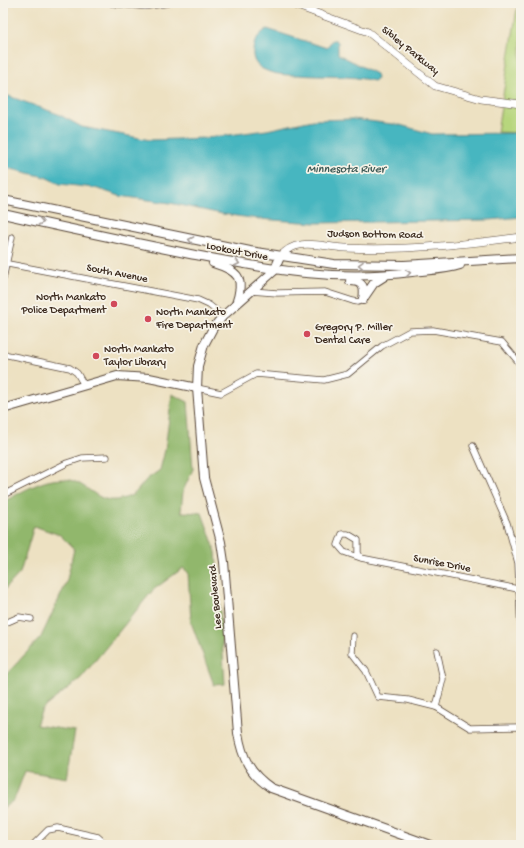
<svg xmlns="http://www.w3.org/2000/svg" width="524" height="848" font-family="'Gochi Hand',sans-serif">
	<rect width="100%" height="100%" fill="#f7f3e8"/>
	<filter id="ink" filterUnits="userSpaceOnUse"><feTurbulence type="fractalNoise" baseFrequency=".025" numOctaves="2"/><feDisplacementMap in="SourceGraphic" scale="8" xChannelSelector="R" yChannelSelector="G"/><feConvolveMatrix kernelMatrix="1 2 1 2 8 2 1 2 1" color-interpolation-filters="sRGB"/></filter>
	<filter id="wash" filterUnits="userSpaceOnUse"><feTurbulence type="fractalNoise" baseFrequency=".012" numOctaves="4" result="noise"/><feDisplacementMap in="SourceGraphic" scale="16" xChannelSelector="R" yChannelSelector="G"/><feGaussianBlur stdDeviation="0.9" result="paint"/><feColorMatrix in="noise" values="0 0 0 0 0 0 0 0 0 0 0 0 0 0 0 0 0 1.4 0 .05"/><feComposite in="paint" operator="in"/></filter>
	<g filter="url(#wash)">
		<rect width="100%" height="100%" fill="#ede1c2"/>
		<path fill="#b7d67d" stroke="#79804e" d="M518,3H521V133L497,132Z"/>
		<path fill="#91b76c" stroke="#667045" d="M172,394L188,402L193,469L183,491L181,512L202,513L216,552L225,684L214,685L191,622L188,572L183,568L153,590L81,678L42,709L36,725L75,731L67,778L25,771L14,800L3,808V678L41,637L66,584L74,549L60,535L34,526L20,573L3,591V502C22,492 41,479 63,479C87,480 97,506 121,499C138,495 137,489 147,479C151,476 156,473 160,470L165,450Z"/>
		<g fill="#47b6c0" stroke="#41706f">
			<path d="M267,29L327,48L332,40H336L338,42V54L376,74L377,79L374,81C349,75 323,77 298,75C287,75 275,75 265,70C257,67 252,60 253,51C254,40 258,35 267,29Z"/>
			<path d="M3,94L58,114L82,127L150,140L206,138L267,130L313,120L353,119L400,125L432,134L521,133V217L489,220L316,223L259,219L222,214L170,203L120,196L95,188L60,184L45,177L3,167Z"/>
		</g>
	</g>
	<g filter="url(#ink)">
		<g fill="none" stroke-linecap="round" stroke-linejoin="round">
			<defs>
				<g id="minor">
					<path d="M3,263L198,300L209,305L223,316"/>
					<path d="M3,279L12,237"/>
					<path d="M251,291L277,293L325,292L353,301L358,302L363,300"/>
					<path d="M3,354L70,368L77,373L84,385"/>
					<path d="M197,388L221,393L256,374L324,380L348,374L382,346L410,331L433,330L502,342L521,365"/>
					<path d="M473,446L507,523L518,563L521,637"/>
					<path d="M3,495L67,463L82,458L107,457"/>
					<path d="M361,558L344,552L338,545L342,534H348L358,540V553L361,558L518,589"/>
					<path d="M3,624L19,617L31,619"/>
					<path d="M353,636L352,653L366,671L378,697L408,700L436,707L470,728L521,727"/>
					<path d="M436,707L443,679L437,651"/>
					<path d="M33,845L48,830L58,828L98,837L107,845"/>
				</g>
				<g id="tertiary">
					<path d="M113,3L145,6L166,3"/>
					<path d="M289,3L368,32L435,86L481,99L521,104"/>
					<path d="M280,257C296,236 322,247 345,248C404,251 463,245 521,237"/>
				</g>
				<g id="secondary">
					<path d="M3,200L250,251L334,264L404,265L521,258"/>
					<path d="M3,214C65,228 127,241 190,254C268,269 332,282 412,272C427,270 445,270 460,265"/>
					<path d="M280,257L274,271L223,316L213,328L204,345L198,366L197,388L204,478L221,542L224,562L238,733C242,758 250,774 271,788L430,845"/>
					<path d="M213,263C239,271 245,278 236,304"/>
					<path d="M350,281C364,281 365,288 363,300"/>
					<path d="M363,299L374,283L385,276"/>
					<path d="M3,409L117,376L149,378L197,388"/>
				</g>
			</defs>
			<use href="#minor" stroke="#564537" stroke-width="7"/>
			<use href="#tertiary" stroke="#564537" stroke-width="8"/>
			<use href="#secondary" stroke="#564537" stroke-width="10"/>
			<use href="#minor" stroke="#fff" stroke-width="5.5"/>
			<use href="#tertiary" stroke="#fff" stroke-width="7"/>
			<use href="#secondary" stroke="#fff" stroke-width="8"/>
		</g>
		<defs><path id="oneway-chevron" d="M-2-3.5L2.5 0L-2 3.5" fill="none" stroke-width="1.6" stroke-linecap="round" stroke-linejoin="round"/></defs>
		<g stroke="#a79f9a">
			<use href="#oneway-chevron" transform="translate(41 222) rotate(12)"/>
			<use href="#oneway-chevron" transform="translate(191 240) rotate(-169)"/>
			<use href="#oneway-chevron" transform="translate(237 263) rotate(11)"/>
			<use href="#oneway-chevron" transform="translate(361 265) rotate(-179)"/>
			<use href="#oneway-chevron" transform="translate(408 273) rotate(-7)"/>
		</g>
	</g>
	<g fill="#d1495b" stroke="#f7f3e8" stroke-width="1.5">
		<circle cx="114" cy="304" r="4"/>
		<circle cx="148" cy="319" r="4"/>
		<circle cx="307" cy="334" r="4"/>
		<circle cx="96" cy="356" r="4"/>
	</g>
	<g text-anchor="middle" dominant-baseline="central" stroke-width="3.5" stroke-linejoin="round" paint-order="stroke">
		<g font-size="11" fill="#3b2a1e" stroke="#f7f3e8">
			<text transform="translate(410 51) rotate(39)">Sibley Parkway</text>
			<text transform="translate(375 235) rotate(1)">Judson Bottom Road</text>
			<text transform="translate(237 252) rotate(11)">Lookout Drive</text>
			<text transform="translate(117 274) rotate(11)">South Avenue</text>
			<text transform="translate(442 564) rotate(11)">Sunrise Drive</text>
			<text transform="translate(216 597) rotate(-95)">Lee Boulevard</text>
		</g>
		<g font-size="11" fill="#3b2a1e" stroke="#f7f3e8" text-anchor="start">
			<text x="106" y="298" text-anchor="end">North Mankato<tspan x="106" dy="13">Police Department</tspan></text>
			<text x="156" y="313">North Mankato<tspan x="156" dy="13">Fire Department</tspan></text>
			<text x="315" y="328">Gregory P. Miller<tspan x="315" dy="13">Dental Care</tspan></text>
			<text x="104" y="350">North Mankato<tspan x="104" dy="13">Taylor Library</tspan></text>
		</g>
		<g font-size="12" font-style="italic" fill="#3f5b57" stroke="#f7f3e8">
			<text x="346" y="170">Minnesota River</text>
		</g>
	</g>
	<rect width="524" height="848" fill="none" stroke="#f7f3e8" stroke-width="16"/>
</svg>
